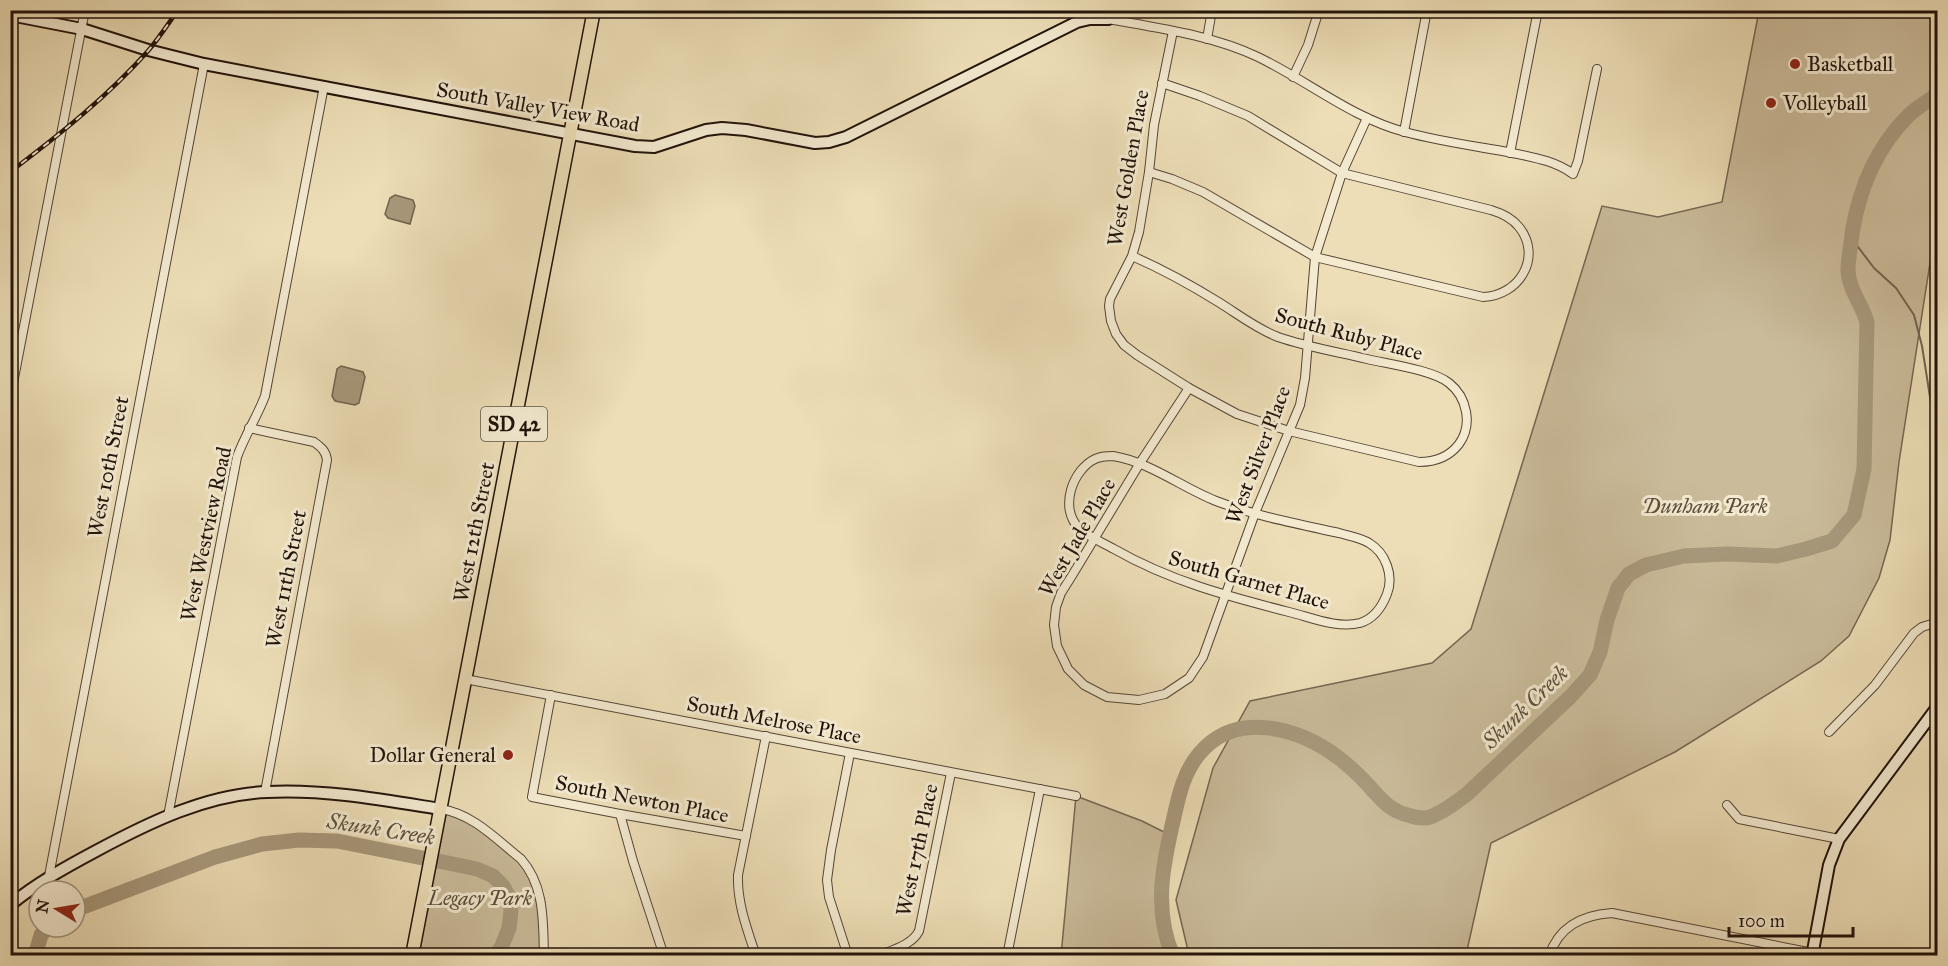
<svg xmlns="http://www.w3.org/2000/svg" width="1948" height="966" font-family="'IM FELL Great Primer',serif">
	<rect width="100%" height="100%" fill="#eddeb7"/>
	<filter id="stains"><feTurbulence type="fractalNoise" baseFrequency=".00333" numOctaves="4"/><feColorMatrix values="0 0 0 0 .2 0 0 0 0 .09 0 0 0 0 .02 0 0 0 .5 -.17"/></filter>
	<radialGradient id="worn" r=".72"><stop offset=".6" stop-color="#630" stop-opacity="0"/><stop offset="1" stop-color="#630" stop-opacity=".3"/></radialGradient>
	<g fill="#cabb9a" stroke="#766652" stroke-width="1.5">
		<path d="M1759,11H1937V226L1935,231L1899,462L1890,540L1879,578L1849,636L1821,661L1675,752L1491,843L1466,955H1189L1176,900L1213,768L1250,701L1432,663L1471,629L1602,206L1658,217L1722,202Z"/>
		<path d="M1076,796L1142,821L1170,835C1162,878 1155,913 1173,955L1061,956Z"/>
		<path d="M440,809L468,818L521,859L535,879L544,955L412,956Z"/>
	</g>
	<g fill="#a8997c" stroke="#72634e" stroke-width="1.5">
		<path d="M395,195L413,200L415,206L410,224L388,218L385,214L390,198Z"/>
		<path d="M341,366L363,372L365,377L359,403L355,405L335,401L332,396L337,369Z"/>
	</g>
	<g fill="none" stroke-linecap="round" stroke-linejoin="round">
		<path stroke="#72634e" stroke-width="2" d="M1852,239L1874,268L1896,288L1914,315L1922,346L1938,448"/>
		<g stroke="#a8997c" stroke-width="15">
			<path d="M75,910L215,857L262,844L299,840L337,841L453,864L477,869L493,876L503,886L510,899L511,911L509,928L502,946L495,956"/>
			<path d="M35,956L41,935L48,927"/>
			<path d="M1173,956C1153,909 1163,864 1174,817C1179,794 1184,772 1199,754C1236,709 1299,728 1339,758C1349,766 1360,776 1369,786C1381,799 1390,811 1408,815C1413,817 1422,818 1426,818C1438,816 1456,802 1466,795L1570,697L1590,675L1600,652L1607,620L1618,588L1629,574L1646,565L1684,556L1727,554L1777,556L1806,549L1832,541L1854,515L1864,469L1867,322C1862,304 1849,290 1848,271C1848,259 1851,246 1852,234C1859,189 1875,149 1908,116C1916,108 1928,101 1938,94"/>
		</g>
		<defs>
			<g id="street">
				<path d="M1108,19C1158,28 1212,35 1258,57C1308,81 1352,118 1405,132C1438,141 1474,146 1508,152C1531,157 1554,160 1573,174L1578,161L1597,69"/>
				<path d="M1207,39L1212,10"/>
				<path d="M1293,77L1308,45L1319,10"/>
				<path d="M1404,132L1427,10"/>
				<path d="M1510,153L1538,10"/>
				<path d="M1149,172L1172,179L1203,192L1315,257L1483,297C1519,296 1543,257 1519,227C1512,218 1501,213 1491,210L1342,173L1248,116L1200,96L1162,83"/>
				<path d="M1132,256C1162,269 1191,285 1220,303C1239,315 1257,329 1278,337C1307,347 1338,352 1367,359C1388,364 1433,370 1449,383C1467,397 1473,425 1459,444C1449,457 1435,462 1419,462L1289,431L1237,414L1189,388L1137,355L1124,345L1116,334L1111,321L1109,306L1110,299L1132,256L1139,232L1149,172L1154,125L1173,31"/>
				<path d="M1189,388L1140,463L1073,574L1061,593L1056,607L1054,625L1057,646L1068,669L1084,685L1107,697L1139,700L1165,694L1189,678L1203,657L1255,513L1300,405L1305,378L1315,257L1342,173L1367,118"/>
				<path d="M10,399L85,10"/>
				<path d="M249,428L314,442C321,447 326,451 327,460L265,792"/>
				<path d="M1113,456C1150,462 1181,487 1216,501C1256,516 1298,524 1339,533C1349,536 1360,537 1369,543C1386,553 1394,576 1387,594C1382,607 1373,619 1360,623C1337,629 1310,617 1289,612C1227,596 1170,581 1114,549C1103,543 1089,537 1079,528C1059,509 1072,470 1095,459C1101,456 1107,456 1113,456Z"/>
				<path d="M465,679L1076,796"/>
				<path d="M551,695L532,797L620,814L746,836"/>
				<path d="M1829,732L1875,685L1914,633L1922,627L1938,622"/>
				<path d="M1727,805L1739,819L1839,839"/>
				<path d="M440,809C472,813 497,840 521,859C545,886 543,922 544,956"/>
				<path d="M620,814L633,861L664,956"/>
				<path d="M168,816L237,457C245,435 257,417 265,396L324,86"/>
				<path d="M49,876L204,64"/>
				<path d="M756,956C747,929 737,903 738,875L766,736"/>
				<path d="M848,956L829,897L827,880L831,850L850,753"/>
				<path d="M878,956C892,950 912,945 919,931L951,773"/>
				<path d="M1007,956L1040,789"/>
				<path d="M1549,956C1559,926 1582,915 1612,913L1828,956"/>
			</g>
			<g id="secondary">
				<path d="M10,15L82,29L148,50L204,64L635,146L654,147L706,130L722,128L746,130L815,143L829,142L846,137L1077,22L1090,19H1108L1110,10"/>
				<path d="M10,905C37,883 66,867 96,851C148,823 207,794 267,792C325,789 384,800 440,809"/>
				<path d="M1812,956L1829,865L1839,839L1938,706"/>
			</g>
			<path id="primary" d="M412,956L594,10"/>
		</defs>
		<use href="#street" stroke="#544535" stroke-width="10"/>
		<use href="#secondary" stroke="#21120a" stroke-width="14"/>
		<use href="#primary" stroke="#21120a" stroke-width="15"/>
		<use href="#street" stroke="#f3ead0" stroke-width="8"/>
		<use href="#secondary" stroke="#f3ead0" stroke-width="10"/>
		<use href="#primary" stroke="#eddeb7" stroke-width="12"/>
		<defs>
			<path id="rail" d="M10,172C59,135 107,97 148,51C159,38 168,24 178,10"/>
		</defs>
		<use href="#rail" stroke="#21120a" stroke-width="4.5"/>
		<use href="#rail" stroke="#f3ead0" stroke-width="2" stroke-dasharray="7" stroke-linecap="butt"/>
	</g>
	<g fill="#8f2418" stroke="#f3ead0" stroke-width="2">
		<circle cx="1795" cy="64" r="6"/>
		<circle cx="1771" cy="103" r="6"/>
		<circle cx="508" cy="755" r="6"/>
	</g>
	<g text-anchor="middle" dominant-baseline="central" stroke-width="6" stroke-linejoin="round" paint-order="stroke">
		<rect fill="#f3ead0" stroke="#605345" stroke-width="1.5" x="481" y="407" width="66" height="34" rx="4.5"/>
		<g font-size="20" font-weight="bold" fill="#21120a">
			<text x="514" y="424">SD 42</text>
		</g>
		<g font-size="21" fill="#21120a" stroke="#f3ead0" text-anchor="start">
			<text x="1807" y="64">Basketball</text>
			<text x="1783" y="103">Volleyball</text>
			<text x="496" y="755" text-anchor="end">Dollar General</text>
		</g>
		<g font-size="21" fill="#21120a" stroke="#f3ead0">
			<text transform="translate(538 107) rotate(10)">South Valley View Road</text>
			<text transform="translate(1128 168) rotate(-80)">West Golden Place</text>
			<text transform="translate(1349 334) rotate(15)">South Ruby Place</text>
			<text transform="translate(1258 455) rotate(-69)">West Silver Place</text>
			<text transform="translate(108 467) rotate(-79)">West 10th Street</text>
			<text transform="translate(474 532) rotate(-79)">West 12th Street</text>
			<text transform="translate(206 534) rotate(-78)">West Westview Road</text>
			<text transform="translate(1077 537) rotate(-60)">West Jade Place</text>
			<text transform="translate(286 579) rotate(-79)">West 11th Street</text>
			<text transform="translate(1249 580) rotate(16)">South Garnet Place</text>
			<text transform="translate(774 720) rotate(11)">South Melrose Place</text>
			<text transform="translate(642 799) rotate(11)">South Newton Place</text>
			<text transform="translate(917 850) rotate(-78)">West 17th Place</text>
		</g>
		<g font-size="21" font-style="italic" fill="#5c4d3c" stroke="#f3ead0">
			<text x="1705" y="506">Dunham Park</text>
			<text x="480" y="898">Legacy Park</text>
		</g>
		<g font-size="22" font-style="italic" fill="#5e4f3d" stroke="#f3ead0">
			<text transform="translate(1525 707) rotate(-44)">Skunk Creek</text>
			<text transform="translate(381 829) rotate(9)">Skunk Creek</text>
		</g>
	</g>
	<rect width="1948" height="966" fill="none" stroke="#eddeb7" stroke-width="36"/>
	<rect x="12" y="12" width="1924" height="942" fill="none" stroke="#21120a" stroke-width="3"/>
	<rect x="18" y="18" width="1912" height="930" fill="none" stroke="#21120a" stroke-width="1.5"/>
	<g transform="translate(57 909) rotate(281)"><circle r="28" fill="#f3ead0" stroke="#9f9481" stroke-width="1.5"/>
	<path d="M0-4.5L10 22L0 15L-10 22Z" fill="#8f2418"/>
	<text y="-9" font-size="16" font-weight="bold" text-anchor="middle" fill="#21120a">N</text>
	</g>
	<path d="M1729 927v9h124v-9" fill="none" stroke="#21120a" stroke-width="3"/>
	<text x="1738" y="927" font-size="18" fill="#21120a" stroke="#f3ead0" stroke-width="4.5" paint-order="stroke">100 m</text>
	<rect width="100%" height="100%" filter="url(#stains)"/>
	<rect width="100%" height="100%" fill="url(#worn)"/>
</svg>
